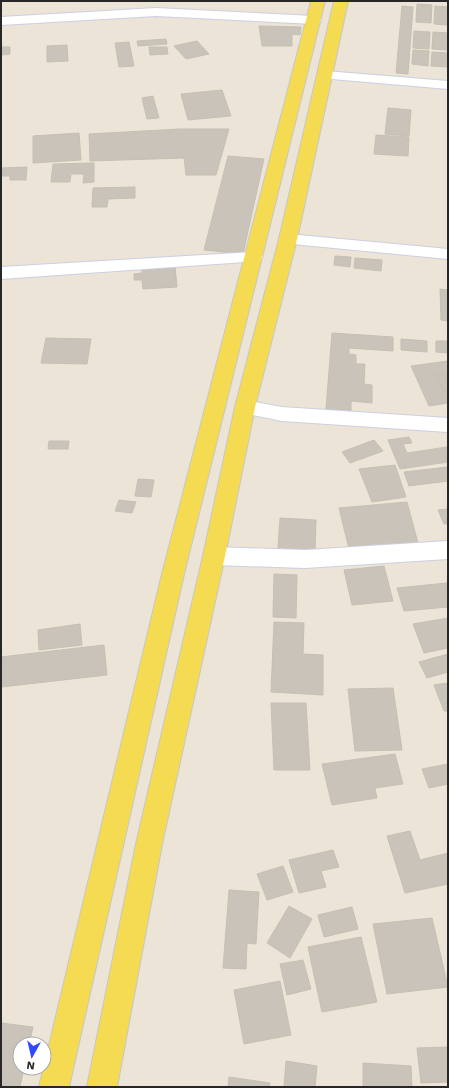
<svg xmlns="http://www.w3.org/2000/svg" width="449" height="1088" font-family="'Work Sans',sans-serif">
	<rect width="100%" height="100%" fill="#ebe4d7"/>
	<g fill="#c9c3ba" stroke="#c6c0b1">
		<path d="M417,4L432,5L431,23L416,22Z"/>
		<path d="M402,6L413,7L408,74L396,73Z"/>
		<path d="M435,6L448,7V25L434,24Z"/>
		<path d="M259,26L301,27L300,35L292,34V46H262Z"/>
		<path d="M414,31L430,32L429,49L413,48Z"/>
		<path d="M433,32L448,33V50L432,49Z"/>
		<path d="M166,39L167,44L138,46L137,41Z"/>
		<path d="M197,41L209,54L186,59L174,46Z"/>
		<path d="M129,42L134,66L119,67L115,43Z"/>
		<path d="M67,45L68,61L47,62V46Z"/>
		<path d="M1,47H10V54L1,55Z"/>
		<path d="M149,47H167L168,54L150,55Z"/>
		<path d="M413,50L429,51L428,66L412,64Z"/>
		<path d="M432,52L448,53V67L431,66Z"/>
		<path d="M222,90L231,116L188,120L181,94Z"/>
		<path d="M153,96L159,118L147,119L142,98Z"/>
		<path d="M388,108L411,110L409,136L385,134Z"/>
		<path d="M180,129H229L216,175H186L184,158L90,161L89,134Z"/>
		<path d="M79,133L81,160L33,163V136Z"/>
		<path d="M376,135L409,137L408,156L374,154Z"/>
		<path d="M228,156L264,159L243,254L204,250Z"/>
		<path d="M94,163V182L83,183L84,174H71L70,182H51L53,164Z"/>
		<path d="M27,167L26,180H10V176H1V168Z"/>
		<path d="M135,187V198L108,199L107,207H92L93,188Z"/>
		<path d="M335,256L351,257L350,267L334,265Z"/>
		<path d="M355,258L382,260L381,271L354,268Z"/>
		<path d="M175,267L177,287L143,289L142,280H134V274L142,273V269Z"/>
		<path d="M440,289L448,290V321L441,320Z"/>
		<path d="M332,333L393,337V351L349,348V354L356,355V364H365L364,384L372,385V403L351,401V411L326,409Z"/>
		<path d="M46,338L91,339L87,364L41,363Z"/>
		<path d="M401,339L427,341V352L401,350Z"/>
		<path d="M436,341H448V353L436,352Z"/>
		<path d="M448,361V383L443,373L436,374L444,391H448V403L429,406L411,366Z"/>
		<path d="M443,373L448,383V391H444L436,374Z"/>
		<path d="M409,437L412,443L403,444L407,453L447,447L448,462L400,469L388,440Z"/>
		<path d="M374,440L383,451L350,463L342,452Z"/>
		<path d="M49,441H69L68,449H48Z"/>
		<path d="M395,465L406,497L372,502L359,469Z"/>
		<path d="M448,467V481L409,486L404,472Z"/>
		<path d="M138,479L154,480L151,497L135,496Z"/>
		<path d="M119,500L136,502L132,513L115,511Z"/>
		<path d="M407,502L418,543L349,549L339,508Z"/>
		<path d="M448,509V524H444L438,510Z"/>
		<path d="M280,518L316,520L315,550L278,548Z"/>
		<path d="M384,566L393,601L352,605L344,570Z"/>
		<path d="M274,574L297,575L296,618L273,617Z"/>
		<path d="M447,583L448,607L404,611L397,588Z"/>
		<path d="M448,618V648L424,653L413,624Z"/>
		<path d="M274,622L304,623L303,654L323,655V695L271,692Z"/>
		<path d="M80,624L82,645L39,650L38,630Z"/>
		<path d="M104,645L107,675L1,687V657Z"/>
		<path d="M448,654V672L427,678L419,662Z"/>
		<path d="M448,683V711H444L434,685Z"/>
		<path d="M393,688L402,750L355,751L348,689Z"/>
		<path d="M271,703H306L310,770H274Z"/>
		<path d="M395,754L403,784L375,788L377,798L332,805L322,764Z"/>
		<path d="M448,764V784L429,788L422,769Z"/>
		<path d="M410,831L420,860L448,853V884L405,893L387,836Z"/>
		<path d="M333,850L339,867L321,871L326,887L299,893L289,860Z"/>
		<path d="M283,866L293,892L267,900L257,874Z"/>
		<path d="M229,890L259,892L256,944L247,943L246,969L223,968Z"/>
		<path d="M289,906L312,919L290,958L267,943Z"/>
		<path d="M352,907L358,929L324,937L318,915Z"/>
		<path d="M432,918L448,987L387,994L373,924Z"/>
		<path d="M361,937L377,1002L322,1012L308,947Z"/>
		<path d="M303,960L311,989L287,995L280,964Z"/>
		<path d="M280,981L291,1035L244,1044L234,990Z"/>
		<path d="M1,1023L33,1027L29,1044H20V1068H24L20,1087H1Z"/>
		<path d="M448,1047V1082L421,1083L417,1048Z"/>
		<path d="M286,1061L317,1066L315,1087H284Z"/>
		<path d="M363,1063L411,1066L412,1087H363Z"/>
		<path d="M229,1077L270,1083L269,1087H228Z"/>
	</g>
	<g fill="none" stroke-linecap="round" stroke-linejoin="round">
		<defs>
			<g id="street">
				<path d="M156,8L314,16L319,17L321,20L319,23L314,24L156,16L1,25V17Z"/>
				<path d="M325,71L448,81V89L320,78L318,75L320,72Z"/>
				<path d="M288,234L448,249V259L282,243L279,239L282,235Z"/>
				<path d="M254,252L260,253L263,257L260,261L1,279V267Z"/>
				<path d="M245,400L282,407L448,418V432L282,421L238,412L235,407L238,402Z"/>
				<path d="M448,541V559L305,568L214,565L206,562L203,556L206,550L214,547L305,550Z"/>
			</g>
			<g id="primary">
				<path d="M311,1H325L184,574L69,1087H39L162,574Z"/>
				<path d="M334,1H348L297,239L255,407L225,556L162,844L117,1087H87L136,844L203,556L235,407L279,239Z"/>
			</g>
		</defs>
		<use href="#street" stroke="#cdcfe1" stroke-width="2"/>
		<use href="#primary" stroke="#c7c7c7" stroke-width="2"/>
		<use href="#street" fill="#fff" fill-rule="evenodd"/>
		<use href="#primary" fill="#f5db52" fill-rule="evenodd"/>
	</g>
	<rect width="449" height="1088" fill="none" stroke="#272727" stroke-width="4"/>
	<g transform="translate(32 1056) rotate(188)"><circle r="19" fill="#ffffff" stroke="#a9a9a9"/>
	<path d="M0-3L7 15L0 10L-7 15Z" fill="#3048ff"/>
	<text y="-6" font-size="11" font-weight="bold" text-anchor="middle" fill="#272727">N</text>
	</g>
</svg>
